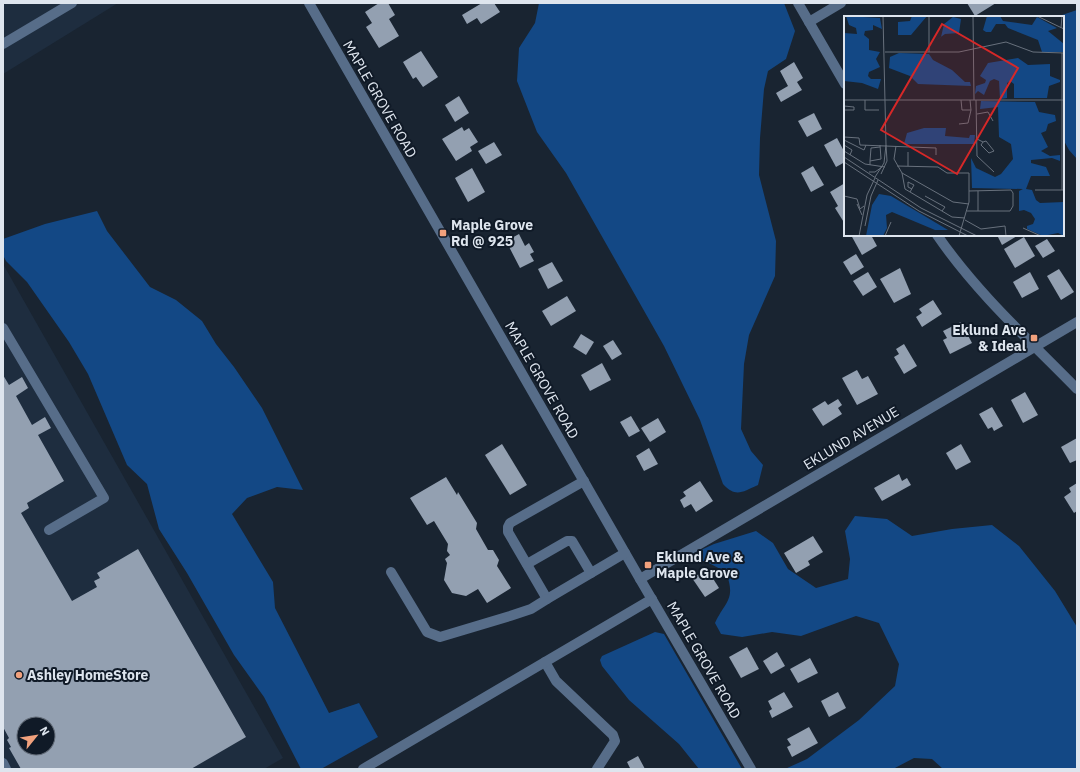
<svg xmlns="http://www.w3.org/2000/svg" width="1080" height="772" font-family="'IBM Plex Sans',sans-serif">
	<rect width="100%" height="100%" fill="#192431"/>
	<g fill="#1e2d3f" fill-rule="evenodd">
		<path d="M3,3H118L3,74Z"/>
		<path d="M3,264L283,758L264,769H3ZM24,724H48V748H24Z"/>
	</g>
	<g fill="#134885">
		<path d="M539,3H784L795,31L786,59L768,71L764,89L760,138L759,175L776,241L775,276L749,335L744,364L741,429L751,451L763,465L758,485C742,492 736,498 723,484L700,420L664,346L566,173L537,132L517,81L519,48L535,23Z"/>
		<path d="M1077,10V159L1069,150L1063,139V17H1056Z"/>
		<path d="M97,211L107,231L150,287L176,300L202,321L216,344L234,367L262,408L303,490L277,487L247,498L232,514L273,582L275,608L329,713L359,703L378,737L321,769H301L264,697L234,655L187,573L159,529L147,484L127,465L88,374L69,342L27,282L6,261L3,255V239L45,224Z"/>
		<path d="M855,516L887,519L912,536L952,529L992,525L1019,546L1055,591L1077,627V769H943L932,759L914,758L893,769H785L807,759L859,720L895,686L899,664L879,623L856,616L801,636L772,632L742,637L721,634L715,623C726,600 736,600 726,572L705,561H693L690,555L714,544L756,531L773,543L788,569L816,588L848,579L850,559L845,531Z"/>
		<path d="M655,632L664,634L742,769H699L679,744L629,700L602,666L600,660L602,656Z"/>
	</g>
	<g fill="#93a0b1" fill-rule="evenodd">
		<path d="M379,3H388L395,15L389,19L399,36L379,48L366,27L372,23L365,12Z"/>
		<path d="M482,3H494L500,12L481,24L477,18L467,24L462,15Z"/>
		<path d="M967,3H996L975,16Z"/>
		<path d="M421,51L438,77L423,87L416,77L413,79L403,62Z"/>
		<path d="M794,62L803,78L797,82L802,90L781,102L776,93L788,86L780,71Z"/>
		<path d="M459,96L469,113L455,122L445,105Z"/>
		<path d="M814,113L822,129L807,137L798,121Z"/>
		<path d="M462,127L464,131L469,128L478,142L470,147L472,151L456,161L442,139Z"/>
		<path d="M837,138L845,153V162L836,167L824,145Z"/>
		<path d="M494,142L502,155L486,164L478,151Z"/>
		<path d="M813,166L824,185L811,192L801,173Z"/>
		<path d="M472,168L485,192L468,202L455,178Z"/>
		<path d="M845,183V224L835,208L838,206L830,192Z"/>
		<path d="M519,234L525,246L529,243L534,252L530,254L534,261L520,268L506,241Z"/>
		<path d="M851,235H871L877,246L862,255Z"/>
		<path d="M997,235H1016L1017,236L1002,245Z"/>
		<path d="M1024,237L1035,256L1015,268L1004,249Z"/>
		<path d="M1047,239L1055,251L1043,258L1035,246Z"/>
		<path d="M856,254L864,267L851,275L843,262Z"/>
		<path d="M552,262L563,281L548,289L538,269Z"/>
		<path d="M900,268L911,294L894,303L880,279Z"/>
		<path d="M1059,269L1074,292L1061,300L1047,276Z"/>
		<path d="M868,272L877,287L863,296L853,281Z"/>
		<path d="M1030,272L1039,289L1022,298L1013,282Z"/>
		<path d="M567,296L576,311L551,326L542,311Z"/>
		<path d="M933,300L942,314L922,327L916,317L922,313L919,309Z"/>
		<path d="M961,322L972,343L950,354L943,340L947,338L943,331Z"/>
		<path d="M581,334L594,342L586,355L573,347Z"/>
		<path d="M613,340L622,354L612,360L603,346Z"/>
		<path d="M904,344L917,366L904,374L894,357L899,354L896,349Z"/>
		<path d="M602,363L611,380L590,391L581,375Z"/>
		<path d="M857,370L862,379L868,376L878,394L857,405L842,378Z"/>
		<path d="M3,375L9,385L22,377L28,388L16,396L32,425L45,417L51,428L38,435L64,481L27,503L29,508L21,513L72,601L97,587L94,581L100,578L97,573L138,549L246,737L191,769H21L9,748L11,747L7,740L9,738L3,727ZM24,724H48V748H24Z"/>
		<path d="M1025,392L1038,415L1023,423L1011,400Z"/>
		<path d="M838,399L842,405L838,408L842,414L823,426L812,409L825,401L828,405Z"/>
		<path d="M992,407L1003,426L994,431L992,427L988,429L979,414Z"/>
		<path d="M631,416L640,431L629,437L620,422Z"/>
		<path d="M658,418L666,432L650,442L641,428Z"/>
		<path d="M1077,438V460L1070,463L1061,447Z"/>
		<path d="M502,444L527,485L510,495L485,455Z"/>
		<path d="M961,444L971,462L956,470L946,453Z"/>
		<path d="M649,448L658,464L644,471L636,456Z"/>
		<path d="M899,474L902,481L907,478L911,485L882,501L874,488Z"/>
		<path d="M446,477L457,495L458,492L477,523L476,529L488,550H493L499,560L497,566L511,588L487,603L478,589L466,596L452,593L444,580L447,563L445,559L450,555L447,551L448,544L434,521L427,525L410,498Z"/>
		<path d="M700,481L713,501L696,512L691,504L684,508L680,500L686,496L683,492Z"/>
		<path d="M1077,483V511L1074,513L1064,497L1071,492L1069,488Z"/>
		<path d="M813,536L823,552L808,561L810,565L796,573L784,553Z"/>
		<path d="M707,569L719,588L705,597L692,578Z"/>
		<path d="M747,647L759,669L741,678L729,657Z"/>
		<path d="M777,652L785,666L771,674L763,661Z"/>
		<path d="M810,658L818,673L798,683L790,669Z"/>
		<path d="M784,692L793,707L772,718L769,711L772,709L768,701Z"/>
		<path d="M838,692L846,708L829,717L821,701Z"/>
		<path d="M809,727L818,743L792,757L787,747L791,745L787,739Z"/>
		<path d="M638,756L645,769H628L630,768L627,762Z"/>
	</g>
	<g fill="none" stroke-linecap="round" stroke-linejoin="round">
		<g stroke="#576d89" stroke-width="10">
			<path d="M309,3L640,579L751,769"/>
			<path d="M798,3L845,84"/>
			<path d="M809,22L841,3"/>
			<path d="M3,44L72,3"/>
			<path d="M937,235C977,293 1028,339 1077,389"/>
			<path d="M3,328L104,498L49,530"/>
			<path d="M584,481L510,523L508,527V532L547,599L625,553"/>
			<path d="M527,564L567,541H572L591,573"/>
			<path d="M391,572L427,632L440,637L510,616L531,609L547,599"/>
			<path d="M640,579L1077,322"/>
			<path d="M545,662L556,681L613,735L615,741L597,769"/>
			<path d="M3,763L6,769"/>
			<path d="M363,769L652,599"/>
		</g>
	</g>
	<g fill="#f1a17d" stroke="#101a27" stroke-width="1.5">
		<rect x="439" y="229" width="8" height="8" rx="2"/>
		<rect x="1030" y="334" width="8" height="8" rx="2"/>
		<rect x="644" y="561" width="8" height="8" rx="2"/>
		<circle cx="19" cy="675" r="4"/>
	</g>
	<g text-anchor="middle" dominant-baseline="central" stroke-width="4" stroke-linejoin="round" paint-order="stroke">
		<g font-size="14" fill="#dee5ee" stroke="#101a27">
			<text transform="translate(380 99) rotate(60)">MAPLE GROVE ROAD</text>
			<text transform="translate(542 380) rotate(60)">MAPLE GROVE ROAD</text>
			<text transform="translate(851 438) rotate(-31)">EKLUND AVENUE</text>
			<text transform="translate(704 660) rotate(60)">MAPLE GROVE ROAD</text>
		</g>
		<g font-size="14" font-weight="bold" fill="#dee5ee" stroke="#101a27" text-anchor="start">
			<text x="451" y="225">Maple Grove<tspan x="451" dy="16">Rd @ 925</tspan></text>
			<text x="1026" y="330" text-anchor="end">Eklund Ave<tspan x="1026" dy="16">&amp; Ideal</tspan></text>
			<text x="656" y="557">Eklund Ave &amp;<tspan x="656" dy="16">Maple Grove</tspan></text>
			<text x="27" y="675">Ashley HomeStore</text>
		</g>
	</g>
	<g transform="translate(844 16)">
		<rect width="220" height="220" fill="#192431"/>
		<path d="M2,0L36,2L38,13L29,9V14L21,15L20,19L25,23V34L36,36L32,43L36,51L25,56L24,60L27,63H37L34,73L18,67L0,65V17L13,18L12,12L5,9ZM68,0H83L67,19H54V6L66,5ZM143,0H156L159,5L188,9L193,1L213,12L204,15L220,28V36H198L194,24L164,12L161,8H152L147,16H142L139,14ZM109,1L117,3L115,17L101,18L91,25L97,21L100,8ZM55,37L85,38L89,44L108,54L121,66H126L127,70L74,68L66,60L45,52L46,41ZM174,42L184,49L206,48V60L216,64V66L205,70L203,82H170V68L166,65L163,67V82L156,83L155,65L150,63L146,65L140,79L134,75L131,78L132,70L141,67L142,64L136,60L144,47ZM137,85L191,86L195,96L211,99L212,105L204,108L202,115L197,117L204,131L197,135L206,140L216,139V145L208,142L187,144V147L202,151L206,160H187L182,173L188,174L192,184L196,187L220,186V220L214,217L199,220L183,213V210L189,208L191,203L187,197L180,194L175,195V175L179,173L128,172L127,142L132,152L151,161L157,158L169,143L167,128L155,121L154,91L136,93ZM80,112H102L101,120L125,122L126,119H131L130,128H60L63,117ZM35,178L47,180L104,214H91L48,196L42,199L43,212L39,220H22L28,189Z" fill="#134885"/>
		<path fill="none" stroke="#68717d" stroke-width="1" d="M129,0L130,84M193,0L220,13M217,12L218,0M41,36H115L162,26L189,36L220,37M85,36V0M0,84H220M21,84V94H35M117,84L118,94H127L126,84M132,84L133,140L150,156M0,90L10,91V94H0M133,98L144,96L149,105M115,108L124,107L127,94M0,121L15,122L16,129L92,132V139M133,123L139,126L137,129L145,137L150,135L142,125L139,126M0,124L20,134L22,129M0,129L8,134L6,139M52,130L50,143L58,157L61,173L108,201L121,202M0,135L21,148L41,151M64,136V150M0,141L77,192L133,220M26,145L27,132L36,131M0,146L75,195L124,220M26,149V145L37,143L36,129M53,150L94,151L103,157H125V186L115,220M25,156H31L38,151M58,157L109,186L125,188M37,158L43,145L42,129M31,161L40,147L42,129L39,0M191,174H220M218,174V37M134,175V195M66,176L70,169L64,166V171L68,173M0,180L13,183L16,193L20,190M81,180L101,191L98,195M13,188L18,199M123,195H166L169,190V177L167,174L125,175M121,204L137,213L161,210L162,220M21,210L27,180L34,164M179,212L197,220M15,220L23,179L31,162M41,220L47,206"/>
		<path fill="#d62828" fill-opacity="0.15" stroke="#d62828" stroke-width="2" d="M98,8L174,52L113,158L37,114Z"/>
		<rect width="220" height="220" fill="none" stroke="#dee5ee" stroke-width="2"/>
	</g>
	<rect width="1080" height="772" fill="none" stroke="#dee5ee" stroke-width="8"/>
	<g transform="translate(36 736) rotate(60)"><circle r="19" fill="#101a27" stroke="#626b77"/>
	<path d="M0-3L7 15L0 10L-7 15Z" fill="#f1a17d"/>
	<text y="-6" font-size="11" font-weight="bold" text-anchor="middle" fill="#dee5ee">N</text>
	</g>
</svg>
